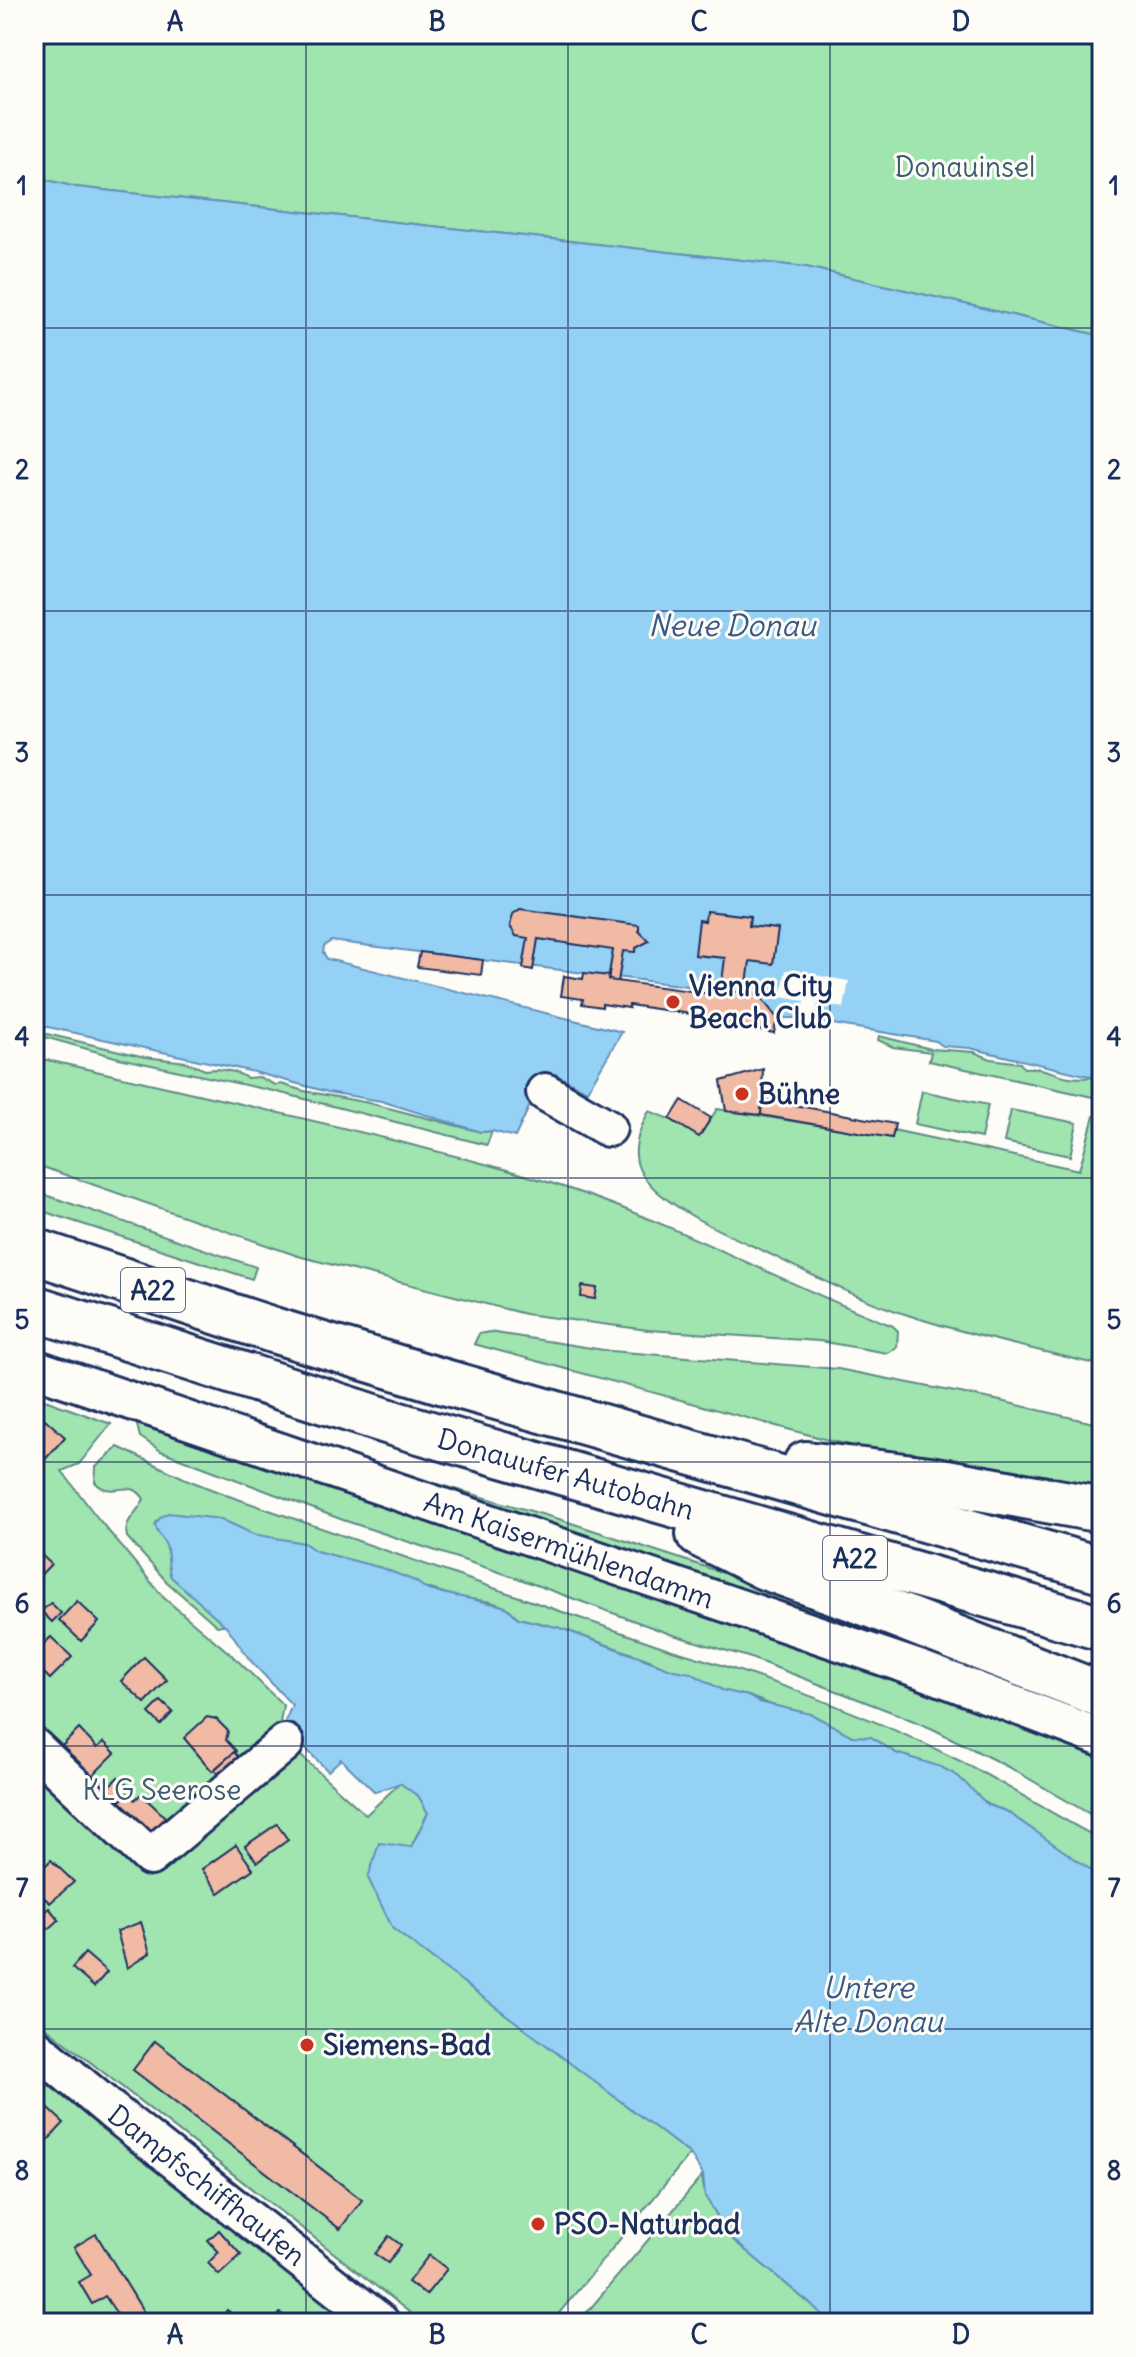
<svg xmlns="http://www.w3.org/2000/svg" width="1136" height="2357" font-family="Delius,sans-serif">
	<rect width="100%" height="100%" fill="#fdfcf7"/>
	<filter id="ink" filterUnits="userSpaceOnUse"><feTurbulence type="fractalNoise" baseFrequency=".0125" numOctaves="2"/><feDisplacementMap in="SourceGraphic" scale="16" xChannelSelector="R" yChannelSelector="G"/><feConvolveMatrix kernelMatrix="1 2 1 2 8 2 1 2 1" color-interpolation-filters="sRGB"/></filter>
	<g filter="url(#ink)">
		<g fill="#a0e4af" stroke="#5e8a86" stroke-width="2">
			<path d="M34,34H1102V336L806,267L76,187L34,177Z"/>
			<path d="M34,1031L145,1057L186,1062L205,1070L218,1069L235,1072L247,1078L259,1077L275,1085L281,1084L304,1091L369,1103L481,1132L492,1131L487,1145L273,1091L119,1058L34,1034Z"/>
			<path d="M879,1036L931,1049L974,1052L991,1059L1020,1063L1024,1068C1041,1066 1053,1074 1069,1077C1081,1079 1090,1076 1102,1079V1099L929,1061L931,1052L893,1047L878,1040Z"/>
			<path d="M34,1057C152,1084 271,1110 388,1139C455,1156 522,1172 587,1195C692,1232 789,1286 893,1326L898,1331L897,1347L887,1353L819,1341L648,1330L525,1314L298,1256L34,1164Z"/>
			<path d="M922,1091L988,1105L981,1138L915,1124Z"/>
			<path d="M717,1109L891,1137L893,1130L1079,1170L1094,1116L1102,1118V1366C1040,1350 975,1337 914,1317C858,1300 805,1271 753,1246C719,1231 662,1205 642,1174C629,1154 639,1130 649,1111L670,1119L699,1137Z"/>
			<path d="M1011,1110L1077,1123L1070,1156L1004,1142Z"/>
			<path d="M34,1191L256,1267L252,1279L42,1211L34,1207Z"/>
			<path d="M489,1332L610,1351L838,1369L996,1400L1102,1425V1492L922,1461L828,1440L474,1344L479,1334Z"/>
			<path d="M34,1396L111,1424L79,1464L62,1471L96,1516L164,1598L234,1657L283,1705L278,1735L366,1815L400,1783L419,1796L428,1813L411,1847L574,2065L690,2154L551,2323H423L34,2018Z"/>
			<path d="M136,1421L1102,1749V1821L1012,1769L933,1729L897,1714L748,1657L673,1635L517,1578L343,1520L161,1451L140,1437Z"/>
			<path d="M118,1447L188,1480L226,1495L669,1649C768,1678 866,1714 958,1760C1008,1785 1053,1815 1102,1840V1879L1006,1811L988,1805L973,1792L896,1753L748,1696L711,1691L652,1661L560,1628L518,1618L508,1608L491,1602L458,1597L423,1587L217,1626L167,1582L127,1537C123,1520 138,1513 144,1499C130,1476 112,1501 95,1482L96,1467Z"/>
			<path d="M438,1484L562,1520L803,1599L1067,1703L435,1491Z"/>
			<path d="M34,2074L334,2307L354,2323H34Z"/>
			<path d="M702,2176L705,2196L731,2238L833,2323H578Z"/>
		</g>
		<g fill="#94d1f5" stroke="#6490b9" stroke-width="2">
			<path d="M34,177L76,187L806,267L1102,336V1079L970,1048L943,1046L936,1041L796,1018H777L758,995L331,941L324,946L323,952L327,959L622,1032L587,1091L555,1074L535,1108L530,1105L515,1137L492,1131L481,1132L381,1101L328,1092L254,1072L34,1024Z"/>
			<path d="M168,1513L221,1519L253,1534L304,1543L316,1551L382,1568L415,1581L428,1590L499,1605L508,1608L518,1618L560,1628L674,1670L691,1673L722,1690L748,1696L759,1702L811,1714L852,1736L871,1737L896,1753L941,1767L958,1776L988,1805L1006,1811L1094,1872L1102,1879V2323H833L731,2238L705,2196L703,2175L690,2154L393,1929L368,1878L379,1843L411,1847L428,1813L419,1797L400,1783L375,1792L341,1759L328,1771L283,1726L292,1705L250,1660L227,1627L171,1577C167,1567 169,1560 167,1549C165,1539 157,1535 155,1524L161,1517Z"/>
		</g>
		<path fill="#fdfcf7" d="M786,970L849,981L844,1008L818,1004L814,1025L801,1023L805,1001L781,997Z"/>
		<g fill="#f0baa4" stroke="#1b2f5e" stroke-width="2">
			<path d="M520,909L639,925V931L649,941L636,948L635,952L623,951L618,982L608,980L613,950L538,939L533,970L523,968L528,938L516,936L510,926L513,914Z"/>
			<path d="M706,911L750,916L749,926L778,929L773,964L750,961L746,993L721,990L725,958L695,955L699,920L705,921Z"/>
			<path d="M420,952L483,960L481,975L417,967Z"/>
			<path d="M584,973L609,976L608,980L720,995L721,990L759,995L777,1018L774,1033L717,1022L718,1018L629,1005V1008L602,1004V1007L582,1004L583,999L561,996L564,976L583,979Z"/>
			<path d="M763,1069L761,1115L726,1111L721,1081Z"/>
			<path d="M762,1099L895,1124L892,1138L761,1115Z"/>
			<path d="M682,1100L711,1118L699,1137L670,1119Z"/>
			<path d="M582,1286L597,1288L595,1299L581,1297Z"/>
			<path d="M45,1419L65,1437L41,1464L34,1458V1432Z"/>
			<path d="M34,1548L51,1564L35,1581L34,1579Z"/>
			<path d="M77,1601L99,1622L81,1641L59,1620Z"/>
			<path d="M51,1603L61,1613L52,1622L41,1611Z"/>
			<path d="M51,1637L72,1657L50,1679L34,1663V1653Z"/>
			<path d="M144,1657L167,1680L145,1703L121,1681Z"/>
			<path d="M161,1701L173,1712L161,1725L149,1713Z"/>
			<path d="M207,1717L216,1719L228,1731L226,1740L236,1751L212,1771L184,1738Z"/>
			<path d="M79,1729L97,1748L104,1742L115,1753L88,1780L54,1754Z"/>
			<path d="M234,1752L247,1767L227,1784L214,1770Z"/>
			<path d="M118,1777L127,1785L110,1804L101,1795Z"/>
			<path d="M127,1793L135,1800L141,1794L165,1817L148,1835L117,1805Z"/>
			<path d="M277,1824L288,1840L257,1862L245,1846Z"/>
			<path d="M236,1845L253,1869L219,1893L202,1869Z"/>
			<path d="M51,1860L74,1882L50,1903L34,1888V1877Z"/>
			<path d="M49,1908L59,1920L49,1929L39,1916Z"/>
			<path d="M141,1922L150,1953L127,1968L117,1931Z"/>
			<path d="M85,1953L107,1972L94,1987L72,1968Z"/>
			<path d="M155,2041L362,2200L340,2229L133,2070Z"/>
			<path d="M34,2095L64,2123L34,2155Z"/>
			<path d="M219,2230L241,2255L219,2275L208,2263L219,2252L208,2240Z"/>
			<path d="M96,2234L143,2311L123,2323L105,2296L92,2304L79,2282L91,2275L74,2247Z"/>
			<path d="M389,2236L401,2245L388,2263L375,2254Z"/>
			<path d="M429,2255L447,2269L426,2295L408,2282Z"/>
			<path d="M227,2310L244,2323H218Z"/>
			<path d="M280,2313L295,2323H273Z"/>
		</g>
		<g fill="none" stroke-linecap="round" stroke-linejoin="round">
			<defs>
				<g id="minor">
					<path d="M545,1092L608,1128"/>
					<path d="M34,1368L922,1670L1102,1738"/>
					<path d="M34,1747L150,1857L285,1743"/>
					<path d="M34,2046L112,2111L381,2323"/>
				</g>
				<g id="highway">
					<path d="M34,1251L273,1330L441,1381L1102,1570"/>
					<path d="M34,1308L399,1425L1102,1628"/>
					<path d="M806,1464L930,1479L1102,1510"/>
					<path d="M699,1534L765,1567L858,1600L1102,1695"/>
				</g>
			</defs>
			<use href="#minor" stroke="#1b2f5e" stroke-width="42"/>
			<use href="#highway" stroke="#1b2f5e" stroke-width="50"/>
			<use href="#minor" stroke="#fdfcf7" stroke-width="36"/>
			<use href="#highway" stroke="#fdfcf7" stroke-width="44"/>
		</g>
	</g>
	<path fill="none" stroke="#1b2f5e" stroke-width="2" stroke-opacity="0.55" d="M306,34V2323M568,34V2323M830,34V2323M34,328H1102M34,611H1102M34,895H1102M34,1178H1102M34,1462H1102M34,1746H1102M34,2029H1102"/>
	<g fill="#c8321e" stroke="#fdfcf7" stroke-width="3">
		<circle cx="673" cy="1002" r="8"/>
		<circle cx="742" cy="1094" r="8"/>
		<circle cx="307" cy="2045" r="8"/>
		<circle cx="538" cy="2224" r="8"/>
	</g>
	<g text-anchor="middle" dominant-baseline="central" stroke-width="6" stroke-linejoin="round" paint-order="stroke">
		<g fill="#fdfcf7" stroke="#5f6c8c" stroke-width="2">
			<rect x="121" y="1268" width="64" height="44" rx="6"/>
			<rect x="823" y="1536" width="64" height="44" rx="6"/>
		</g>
		<g font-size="26" font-weight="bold" fill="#1b2f5e">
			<text x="153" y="1290">A22</text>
			<text x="855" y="1558">A22</text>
		</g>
		<g font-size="28" fill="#3c5c72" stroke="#fdfcf7">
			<text x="965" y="167">Donauinsel</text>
			<text x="162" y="1790">KLG Seerose</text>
		</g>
		<g font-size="28" font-weight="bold" fill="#1b2f5e" stroke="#fdfcf7" text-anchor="start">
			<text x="689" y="986">Vienna City<tspan x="689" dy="32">Beach Club</tspan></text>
			<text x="758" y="1094">Bühne</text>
			<text x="323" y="2045">Siemens-Bad</text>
			<text x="554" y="2224">PSO-Naturbad</text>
		</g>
		<g font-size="28" fill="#1b2f5e" stroke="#fdfcf7">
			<text transform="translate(566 1474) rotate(16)">Donauufer Autobahn</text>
			<text transform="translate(569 1550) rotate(19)">Am Kaisermühlendamm</text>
			<text transform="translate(207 2185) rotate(38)">Dampfschiffhaufen</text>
		</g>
		<g font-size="30" font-style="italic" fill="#395884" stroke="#fdfcf7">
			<text x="732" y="625">Neue Donau</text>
			<text x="868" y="1987">Untere<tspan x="868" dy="34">Alte Donau</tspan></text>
		</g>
	</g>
	<rect width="1136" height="2357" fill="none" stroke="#fdfcf7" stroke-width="88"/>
	<rect x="44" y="44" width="1048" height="2269" fill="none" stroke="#1b2f5e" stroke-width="3"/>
	<g font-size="26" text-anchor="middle" font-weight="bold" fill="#1b2f5e">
		<text x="175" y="31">A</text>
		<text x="437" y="31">B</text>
		<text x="699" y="31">C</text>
		<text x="961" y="31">D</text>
		<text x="22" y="195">1</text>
		<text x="1114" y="195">1</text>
		<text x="22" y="479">2</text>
		<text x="1114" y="479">2</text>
		<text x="22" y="762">3</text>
		<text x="1114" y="762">3</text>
		<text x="22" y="1046">4</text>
		<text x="1114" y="1046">4</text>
		<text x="22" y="1329">5</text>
		<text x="1114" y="1329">5</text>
		<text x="22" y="1613">6</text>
		<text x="1114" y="1613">6</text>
		<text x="22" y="1897">7</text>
		<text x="1114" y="1897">7</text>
		<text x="22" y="2180">8</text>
		<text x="1114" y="2180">8</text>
		<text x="175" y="2344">A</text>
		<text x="437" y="2344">B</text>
		<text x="699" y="2344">C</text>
		<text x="961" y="2344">D</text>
	</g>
</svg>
